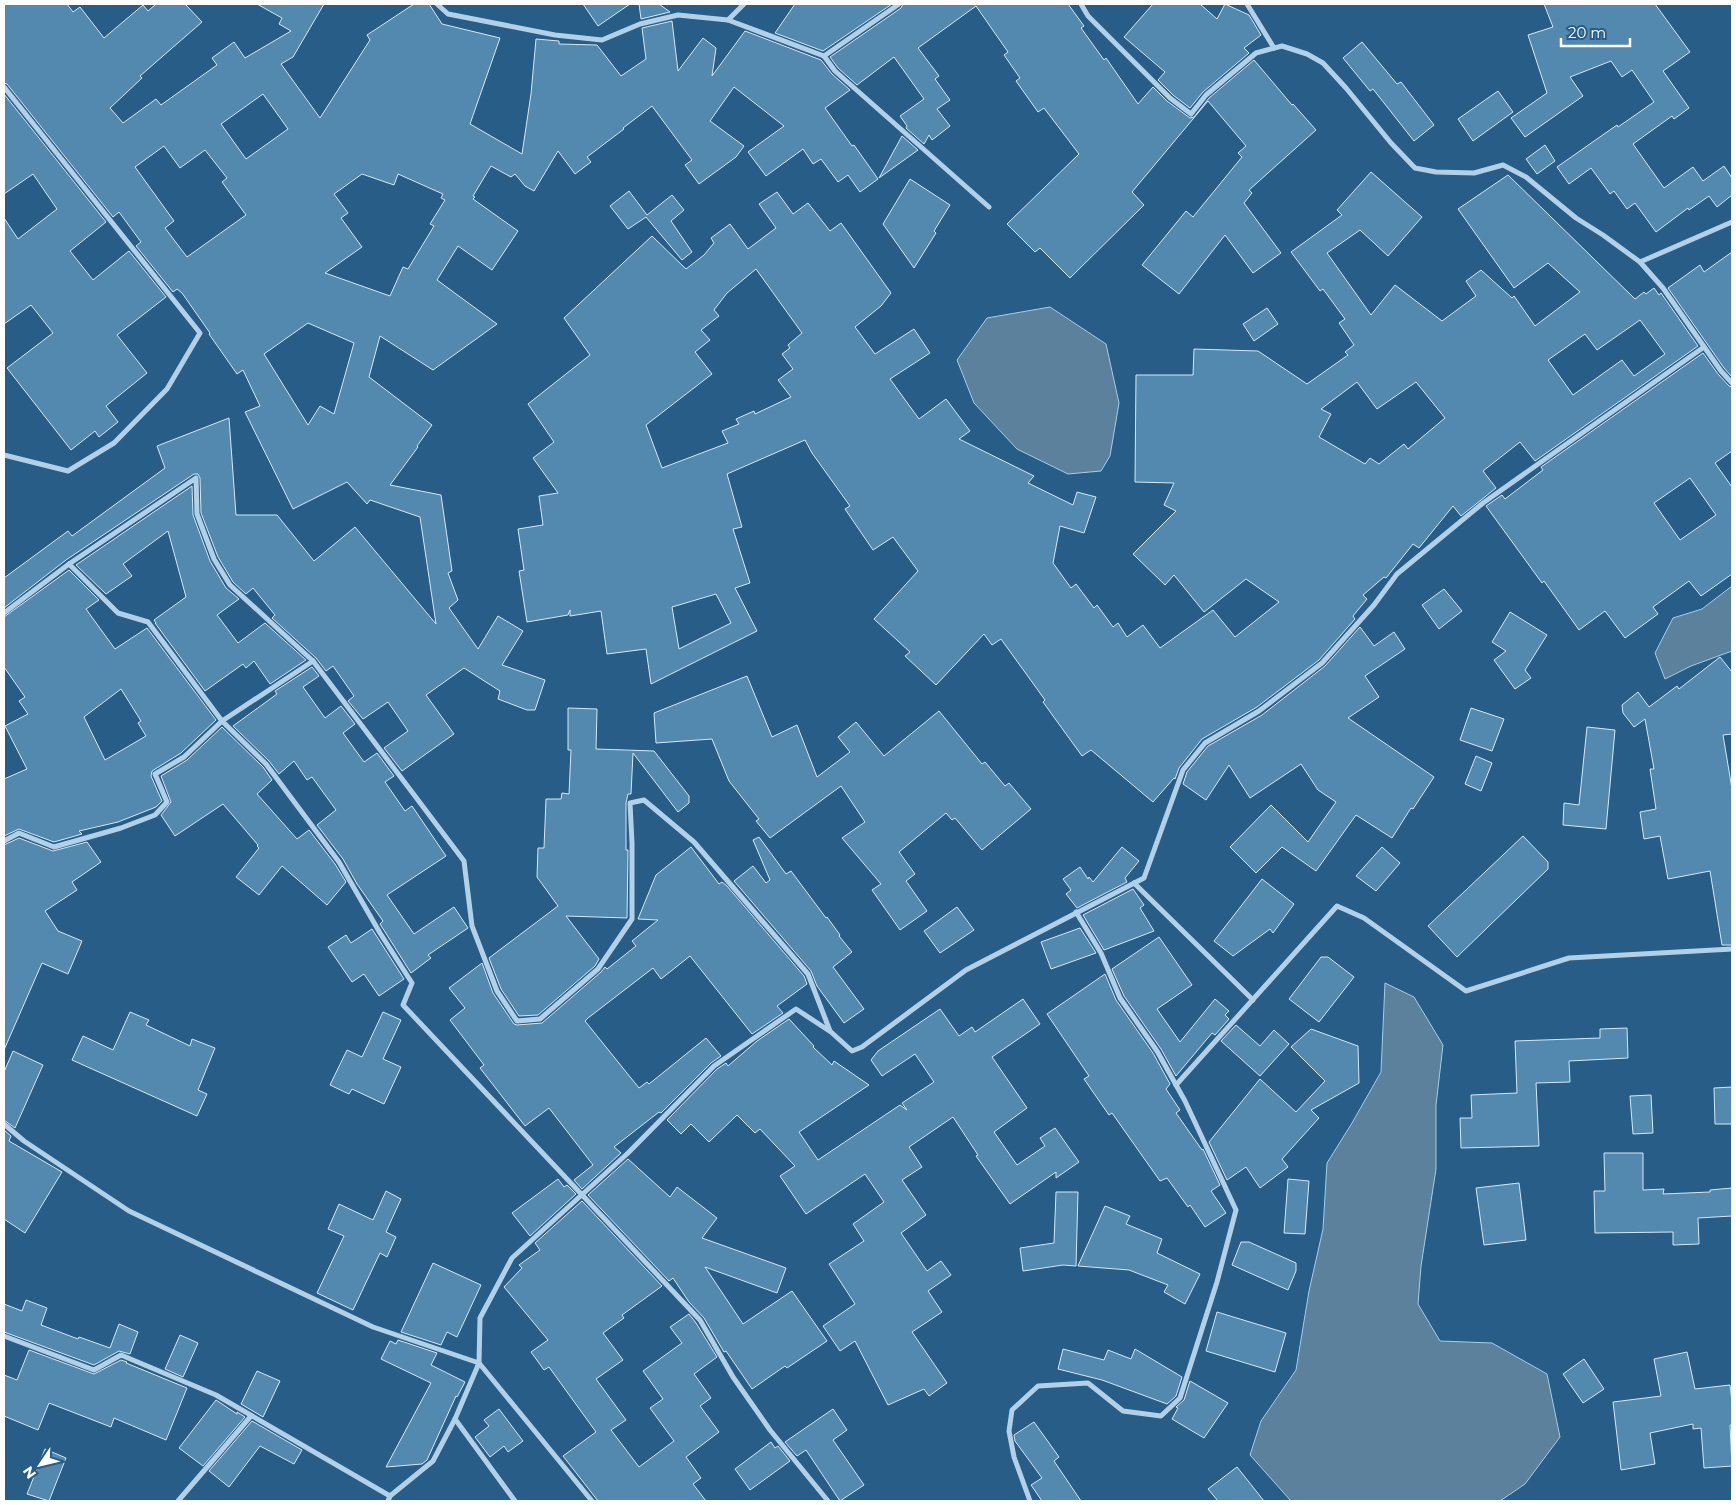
<svg xmlns="http://www.w3.org/2000/svg" width="1736" height="1505" font-family="Montserrat,sans-serif">
	<rect width="100%" height="100%" fill="#275d86"/>
	<g fill="#5b819c" stroke="#a6cee8">
		<path d="M1050,307L1106,344L1119,403L1110,456L1101,471L1068,474L1017,449L974,403L957,360L987,318Z"/>
		<path d="M1732,586V651L1691,666L1665,679L1655,653L1673,618L1702,609Z"/>
		<path d="M1385,983L1414,997L1443,1045L1436,1105V1169L1421,1266L1418,1304L1440,1341L1492,1343L1547,1374L1560,1437L1525,1484L1500,1501H1291L1250,1455L1261,1421L1296,1370L1309,1291L1323,1229L1327,1163L1352,1123L1381,1072Z"/>
	</g>
	<g fill="#5388af" stroke="#d5e9f6" fill-rule="evenodd">
		<path d="M4,4H67L73,12L80,7L104,38L143,5L148,11L156,4H185L202,22L140,76L142,78L110,108L123,123L156,99L161,105L217,65L212,58L234,42L245,58L291,31L279,24L282,18L257,4H324L293,57L281,64L320,118L370,40L367,35L414,4H429L442,24L500,38L470,124L522,154L531,94L536,39L559,41V44L597,45L621,76L646,59L642,28L672,21L678,71L703,38L716,48L712,76L745,31L821,60L832,74L850,90L825,108L852,146L854,145L878,179L860,192L848,175L838,182L821,159L813,164L803,149L766,176L748,152L784,126L734,87L710,121L744,146L736,157L699,184L685,165L692,160L652,106L623,128L624,129L587,157L591,162L575,174L558,151L534,191L525,186L515,174L511,177L491,166L473,196L475,197L473,199L518,231L492,270L458,246L437,280L497,324L433,370L380,336L369,377L432,425L417,446L418,447L390,485L441,495L452,571L448,573L458,600L449,608L478,649L498,616L523,631L502,665L545,680L535,710H527L498,699L500,691L464,668L426,695L454,734L402,771L384,748L408,731L388,702L363,719L348,701L354,696L333,666L326,671L316,658L272,618L275,615L253,588L246,594L233,582L218,557L201,513L200,478L198,474H194L66,560L4,608V578L68,531L72,536L165,468L157,446L229,418L236,515H277L314,561L355,527L436,624L420,517L370,500L367,504L347,482L293,509L245,412L260,406L243,370L237,374L209,334L210,333L182,293L177,289L173,292L136,246L141,242L119,212L113,217L7,84L4,83ZM263,94L288,129L246,159L221,124ZM164,146L180,168L205,150L227,178L222,182L246,215L187,257L165,228L174,221L135,167ZM362,174L394,185L398,174L443,194L441,198L445,200L430,224L434,226L408,269L403,267L390,296L325,273L362,247L341,218L348,213L334,194ZM308,323L354,343L334,414L320,406L308,425L264,354Z"/>
		<path d="M583,4H630L598,26Z"/>
		<path d="M639,4H659L670,12L641,19Z"/>
		<path d="M795,4H892L823,51L775,33Z"/>
		<path d="M903,4H1068L1084,26L1081,28L1104,60L1106,58L1138,104L1153,87L1167,101L1190,118L1194,117L1209,98L1254,60L1292,105L1293,104L1316,130L1249,190L1252,193L1244,203L1281,253L1253,273L1225,235L1179,294L1142,265L1186,211L1193,217L1242,157L1238,153L1246,146L1208,101L1132,192L1144,205L1070,278L1040,248L1035,252L1007,224L1079,154L1044,108L1038,112L1016,81L1020,78L1004,55L1008,52L976,6L918,48L939,76L935,79L950,100L937,109L950,126L932,140L929,135L924,144L906,128L907,126L900,116L924,99L894,57L857,85L838,68L830,57L901,8Z"/>
		<path d="M1153,4H1200L1217,19L1225,4L1249,15L1261,35L1244,48L1249,53L1203,92L1190,108L1173,95L1158,80L1165,72L1124,37Z"/>
		<path d="M1544,4H1655L1690,52L1663,71L1689,108L1674,119L1672,116L1633,144L1664,188L1693,167L1703,181L1724,166L1732,178V195L1717,207L1709,196L1689,210L1688,208L1656,232L1635,203L1627,209L1614,191L1610,194L1591,168L1569,184L1557,167L1617,125L1618,127L1654,102L1632,70L1622,77L1611,61L1570,77L1583,96L1525,137L1511,118L1547,93L1528,35L1553,27Z"/>
		<path d="M1362,42L1397,84L1401,82L1434,125L1414,141L1373,89L1370,91L1343,58Z"/>
		<path d="M1498,91L1513,112L1473,141L1458,119Z"/>
		<path d="M4,94L106,222L70,251L93,280L129,251L166,297L117,335L147,373L106,406L118,422L99,437L95,431L71,450L7,368L53,333L31,305L4,324V218L18,239L57,209L33,174L4,194Z"/>
		<path d="M902,136L918,150L879,178Z"/>
		<path d="M1545,145L1555,161L1537,174L1526,159Z"/>
		<path d="M1371,172L1422,217L1388,256L1360,230L1327,253L1371,315L1395,285L1442,321L1476,296L1466,281L1481,270L1512,298L1514,296L1535,326L1580,292L1548,263L1514,288L1458,209L1508,175L1635,299L1644,292L1646,294L1654,288L1659,295L1661,293L1698,346L1535,461L1520,442L1483,471L1496,488L1461,516L1453,506L1419,548L1413,544L1386,578L1384,577L1363,595L1367,599L1353,616L1355,619L1319,660L1257,707L1202,739L1179,768L1175,779L1174,778L1153,802L1091,750L1082,756L1043,702L1045,700L1001,639L992,645L984,634L936,685L905,656L910,652L874,619L918,571L893,537L873,550L845,509L850,506L812,453L805,440L727,474L742,527L733,529L750,583L735,588L757,631L651,684L646,649L607,654L601,611L570,616V610L568,615L527,622L519,571L524,570L518,529L543,525L539,496L558,493L533,458L554,442L528,404L590,355L564,318L652,236L686,269L704,255L714,243L711,238L730,224L748,249L776,228L759,204L777,192L793,214L808,203L830,231L841,223L891,293L881,306L855,327L875,354L914,329L930,353L890,379L919,419L946,399L970,431L959,439L1034,476L1028,483L1073,505L1077,492L1096,497L1084,533L1060,526L1053,563L1071,588L1076,584L1094,608L1097,605L1113,627L1118,623L1127,637L1143,625L1160,648L1213,610L1235,637L1279,602L1246,579L1204,612L1174,575L1165,585L1133,554L1176,511L1164,505L1174,483L1135,482L1136,375H1193L1194,349L1258,351L1307,384L1348,355L1345,352L1354,345L1339,323L1345,319L1323,289L1320,291L1291,252L1342,215L1337,210ZM756,269L802,333L788,345L790,348L782,354L793,369L778,380L791,397L755,414L754,411L736,419L739,424L722,431L728,443L662,468L646,425L712,374L695,352L710,340L701,330L719,316L714,310L727,293ZM1640,320L1665,354L1634,376L1622,360L1573,395L1548,360L1585,334L1597,350ZM1357,382L1377,409L1416,382L1445,418L1408,449L1404,444L1379,464L1370,458L1365,464L1319,437L1331,414L1321,409ZM716,594L731,623L679,649L672,607Z"/>
		<path d="M910,179L950,205L934,231L936,233L914,268L883,224Z"/>
		<path d="M629,191L647,215L672,195L684,210L671,221L692,252L682,260L646,217L628,229L610,206Z"/>
		<path d="M1732,252V377L1724,368L1668,288L1700,265L1704,272Z"/>
		<path d="M1267,308L1278,324L1254,341L1243,324Z"/>
		<path d="M1703,353L1718,374L1729,386L1732,387V451L1715,463L1732,487V574L1701,596L1689,581L1653,607L1658,614L1625,638L1605,611L1579,630L1544,581L1542,583L1486,506L1502,495L1505,499L1543,470L1541,467ZM1690,478L1716,515L1680,540L1654,503Z"/>
		<path d="M192,486L193,515L210,561L226,588L239,599L217,615L238,643L265,623L306,660L270,684L254,661L246,668L243,664L205,691L155,623H156L154,620L186,597L168,531L123,564L132,576L106,594L76,565Z"/>
		<path d="M69,570L99,600L86,609L115,649L147,628L216,720L181,753L152,771L151,776L162,801L156,807L118,822L79,831L82,834L54,842L19,829L4,836V779L27,769L5,726L28,714L19,701L25,697L4,667V617ZM121,689L141,721L138,723L146,736L105,760L84,717Z"/>
		<path d="M1444,589L1462,611L1439,629L1422,605Z"/>
		<path d="M1510,612L1547,635L1525,670L1531,678L1515,689L1494,660L1506,651L1492,642Z"/>
		<path d="M1360,627L1374,646L1394,632L1405,649L1365,676L1379,697L1348,718L1434,777L1413,809L1411,808L1392,838L1356,815L1316,871L1282,847L1256,873L1230,847L1271,805L1308,842L1336,802L1318,790L1301,764L1250,798L1229,765L1206,800L1183,784L1187,772L1208,746L1262,715L1325,666Z"/>
		<path d="M1720,657L1732,672V734L1723,735L1732,789V945H1722L1710,871L1668,879L1660,836L1644,839L1640,812L1656,809L1650,769H1654L1645,719L1634,727L1623,713L1622,705L1638,692L1649,707L1677,686L1679,689Z"/>
		<path d="M312,667L319,676L303,687L325,718L341,706L355,724L343,733L364,762L377,753L394,776L385,782L405,811L412,806L446,856L387,895L414,934L454,907L468,928L428,955L431,958L411,973L380,924L383,921L357,884L343,859L317,825L336,810L312,777L307,780L294,761L279,774L269,761L233,726L277,694L275,691Z"/>
		<path d="M747,676L772,737L797,725L817,777L850,752L838,737L856,722L884,756L939,711L982,764L985,762L1005,786L1009,783L1031,809L982,850L955,818L952,820L946,813L899,852L915,874L906,881L927,911L900,930L872,890L881,884L842,838L865,822L841,786L770,838L756,821L759,819L729,781L712,739L656,743L654,713Z"/>
		<path d="M568,708L597,709L596,749L654,751L689,796V803L678,812L633,753L631,794H628L626,803V850H628L627,918L566,916L599,959L595,966L538,1015L519,1016L501,989L489,958L558,906L537,877L538,848H544L546,799H561L562,793L569,794L571,750H568Z"/>
		<path d="M1471,708L1504,719L1492,751L1460,740Z"/>
		<path d="M222,727L263,767L272,780L257,794L297,839L309,830L335,864L346,882L327,905L282,866L259,895L236,877L259,848L257,846L258,845L223,804L175,836L161,815L171,802L161,776L187,760Z"/>
		<path d="M1587,727L1615,730L1606,829L1563,825L1564,803L1579,805Z"/>
		<path d="M1476,756L1492,763L1481,791L1465,784Z"/>
		<path d="M1523,836L1548,862V869L1457,957L1428,926Z"/>
		<path d="M759,837L786,874L791,871L826,918L827,917L840,935L839,936L852,952L833,967L864,1009L844,1023L817,986L811,971L734,881L753,866L766,883L770,880L753,840Z"/>
		<path d="M19,838L53,851L87,842L101,862L72,882L77,890L45,911L58,931L82,941L68,974L42,963L4,1050V845Z"/>
		<path d="M691,847L719,884L722,882L727,886L804,976L807,984L777,1006L783,1013L752,1034L690,956L661,979L653,968L588,1018L585,1021L639,1088L647,1082L649,1084L706,1038L721,1056L711,1063L661,1113L659,1112L614,1147L621,1153L582,1189L574,1180L593,1165L549,1108L525,1126L480,1068L484,1065L450,1020L465,1008L449,988L482,963L493,993L514,1024L517,1025L542,1023L601,972L605,967L607,969L636,946L632,941L658,920L638,919L656,875Z"/>
		<path d="M1122,847L1139,861L1125,878L1127,882L1077,908L1066,894L1071,890L1063,879L1080,867L1088,879L1089,877L1093,882Z"/>
		<path d="M1382,847L1400,863L1376,891L1356,876Z"/>
		<path d="M1262,879L1294,904L1273,933L1270,929L1233,956L1214,941Z"/>
		<path d="M1133,889L1144,905L1140,908L1154,931L1104,950L1083,915Z"/>
		<path d="M957,907L974,930L940,953L924,931Z"/>
		<path d="M1080,928L1096,953L1051,969L1041,942Z"/>
		<path d="M372,929L404,979L379,996L364,974L352,982L328,947L346,935L351,943Z"/>
		<path d="M1159,937L1192,985L1157,1009L1180,1042L1215,999L1229,1011L1225,1015L1229,1019L1215,1035L1212,1033L1176,1076L1161,1049L1124,996L1112,969Z"/>
		<path d="M1321,957H1328L1354,977L1319,1022L1289,999Z"/>
		<path d="M1105,974L1116,1000L1153,1053L1170,1084L1166,1089L1180,1110L1176,1113L1202,1150L1203,1149L1220,1185L1211,1191L1226,1213L1205,1227L1190,1205L1188,1207L1167,1178L1160,1181L1112,1113L1109,1115L1084,1079L1089,1076L1047,1014Z"/>
		<path d="M1023,999L1040,1024L992,1057L1027,1108L994,1132L1017,1165L1045,1146L1040,1138L1055,1128L1079,1162L1056,1178V1172L1010,1204L976,1156L978,1155L953,1117L909,1147L922,1167L902,1180L926,1215L901,1233L927,1271L941,1261L951,1275L928,1291L942,1312L912,1332L947,1383L929,1396L924,1389L888,1405L855,1341L840,1351L823,1326L855,1304L829,1264L864,1241L853,1224L884,1202L865,1174L806,1214L780,1176L795,1166L760,1129L755,1133L737,1115L709,1142L691,1124L681,1134L667,1120L717,1069L726,1063L728,1066L757,1041L789,1019L814,1046L813,1047L832,1065L834,1061L869,1085L799,1132L818,1160L900,1105L907,1110L902,1103L934,1082L915,1054L882,1076L871,1060L878,1051L940,1009L959,1036L972,1027L975,1032Z"/>
		<path d="M130,1012L149,1020L146,1025L190,1046L192,1039L215,1048L198,1090L207,1094L197,1116L72,1060L83,1036L113,1050Z"/>
		<path d="M383,1012L401,1020L383,1059L401,1067L384,1104L352,1089L349,1094L330,1085L347,1050L362,1057Z"/>
		<path d="M1236,1025L1260,1046L1274,1030L1289,1044L1260,1076L1221,1041Z"/>
		<path d="M1627,1028L1628,1058L1569,1061L1570,1082L1536,1083L1539,1146L1461,1148L1460,1118H1472L1471,1095L1517,1093L1515,1041L1600,1038V1029Z"/>
		<path d="M1311,1029L1358,1046L1359,1083L1311,1110L1319,1118L1282,1159L1288,1167L1260,1188L1246,1167L1227,1180L1209,1142L1260,1079L1296,1112L1325,1081L1291,1047Z"/>
		<path d="M13,1051L43,1065L15,1128L4,1120V1072Z"/>
		<path d="M1732,1087V1124H1715L1714,1088Z"/>
		<path d="M1651,1095L1653,1133L1633,1134L1630,1096Z"/>
		<path d="M4,1130L11,1136L9,1141L62,1172L25,1233L4,1219Z"/>
		<path d="M1604,1153H1643V1190L1664,1189L1663,1194L1710,1192V1190L1732,1188V1216L1698,1218L1699,1244L1673,1245V1232L1595,1233L1594,1191H1605Z"/>
		<path d="M628,1159L670,1197L677,1187L717,1218L702,1238L786,1268L777,1293L705,1267L743,1324L792,1291L827,1341L787,1368L785,1366L752,1389L726,1351L724,1352L704,1318L689,1302L673,1278L669,1281L588,1195Z"/>
		<path d="M558,1179L564,1187L567,1185L576,1194L530,1236L512,1213Z"/>
		<path d="M1288,1179L1309,1181L1305,1234L1284,1233Z"/>
		<path d="M1519,1183L1526,1240L1484,1245L1476,1188Z"/>
		<path d="M386,1191L401,1199L386,1232L396,1237L387,1257L380,1253L353,1310L317,1293L344,1236L328,1229L339,1204L373,1220Z"/>
		<path d="M1056,1192H1078L1076,1266L1063,1265L1023,1271L1020,1248L1054,1243Z"/>
		<path d="M582,1201L662,1286L622,1315L624,1318L603,1333L623,1360L596,1379L626,1420L611,1430L639,1467L674,1441L650,1408L663,1399L643,1371L682,1343L670,1327L689,1314L696,1323L717,1357L694,1374L711,1398L700,1406L719,1432L686,1457L701,1478L693,1484L706,1501H598L563,1456L596,1432L549,1367L544,1370L531,1352L548,1340L504,1287L522,1268L519,1265L540,1250L535,1243Z"/>
		<path d="M1105,1206L1130,1216L1126,1224L1162,1239L1157,1253L1200,1274L1185,1304L1164,1292L1168,1285L1129,1270L1078,1266Z"/>
		<path d="M1241,1242H1249L1296,1263V1271L1288,1290L1232,1265Z"/>
		<path d="M433,1263L481,1285L457,1337L447,1332L441,1345L401,1332Z"/>
		<path d="M26,1300L47,1308L41,1325L78,1339L79,1337L110,1348L119,1324L138,1332L130,1354L119,1351L94,1365L4,1332V1304L22,1311Z"/>
		<path d="M1217,1312L1286,1333L1275,1372L1206,1351Z"/>
		<path d="M180,1335L198,1343L183,1377L165,1369Z"/>
		<path d="M398,1340L437,1353L431,1365L465,1382L457,1397L456,1396L427,1460L422,1464L386,1467L431,1383L381,1359L390,1341L396,1344Z"/>
		<path d="M1063,1349L1104,1360L1108,1350L1131,1359L1135,1349L1182,1377L1176,1396L1167,1404L1102,1380L1058,1369Z"/>
		<path d="M29,1350L94,1374L121,1360L127,1362L126,1363L187,1388L166,1440L114,1418L111,1427L49,1403L38,1430L4,1416V1375L17,1380Z"/>
		<path d="M1687,1352L1695,1389L1730,1385L1732,1402V1425H1730L1732,1466L1704,1468L1701,1428L1693,1429V1424L1650,1433L1655,1464L1621,1470L1613,1402L1661,1396L1654,1359Z"/>
		<path d="M1584,1359L1604,1389L1583,1403L1563,1374Z"/>
		<path d="M257,1371L280,1381L263,1417L241,1404Z"/>
		<path d="M1190,1381L1228,1403L1204,1438L1172,1419L1178,1408L1176,1407L1184,1400Z"/>
		<path d="M216,1400L237,1414V1412L245,1417L203,1466L179,1448Z"/>
		<path d="M499,1409L523,1441L508,1452L504,1446L490,1457L475,1437L489,1426L484,1420Z"/>
		<path d="M833,1409L847,1430L833,1440L864,1485L840,1501L806,1450L797,1456L785,1442Z"/>
		<path d="M252,1421L302,1450L294,1464L260,1446L229,1487L209,1471Z"/>
		<path d="M1034,1422L1059,1457L1054,1461L1081,1501H1042L1031,1485L1042,1478L1015,1441L1014,1435Z"/>
		<path d="M771,1442L775,1448L778,1446L790,1461L750,1490L735,1469Z"/>
		<path d="M45,1449L66,1458L49,1501L27,1494Z"/>
		<path d="M1237,1467L1264,1501H1218L1208,1489Z"/>
	</g>
	<g fill="none" stroke-linecap="round" stroke-linejoin="round">
		<g stroke="#b2d1e8" stroke-width="5">
			<path d="M437,4L448,14L555,35L602,40L640,24L678,15L728,20L744,4"/>
			<path d="M1081,4L1088,16L1170,98L1191,114L1206,95L1256,53L1282,46L1307,54L1323,63L1346,88L1391,143L1415,168L1436,172L1474,173L1503,165L1526,177L1576,218L1603,235L1640,262L1663,288L1721,371L1732,383"/>
			<path d="M1247,4L1274,48"/>
			<path d="M728,20L824,56L835,71L989,207"/>
			<path d="M824,56L899,4"/>
			<path d="M4,87L200,333L167,389L114,443L68,471L4,455"/>
			<path d="M1640,262L1732,222"/>
			<path d="M69,564L118,613L148,622L222,721L266,764L339,862L380,933L412,983L403,1005L700,1320L733,1377L770,1430L828,1501"/>
			<path d="M4,613L69,564L196,478L197,514L214,559L230,585L313,661L464,861L472,926L497,991L517,1021L540,1019L598,969L632,919V843L630,803L644,800L694,842L808,974L830,1031"/>
			<path d="M4,841L19,833L54,847L121,828L155,815L167,802L155,774L184,757L222,721L313,661"/>
			<path d="M1134,883L1253,1000"/>
			<path d="M1176,1085L1337,906L1364,918L1466,991L1569,958L1732,949"/>
			<path d="M4,1124L24,1141L129,1211L373,1327L479,1363L592,1501"/>
			<path d="M4,1336L94,1370L121,1355L216,1395L390,1496"/>
			<path d="M455,1419L515,1501"/>
			<path d="M178,1501L251,1416"/>
			<path d="M388,1501L390,1496L433,1461L455,1419L479,1363L480,1318L512,1258L628,1153L714,1066L796,1009L831,1032L852,1051L862,1047L966,970L1144,878L1183,770L1205,743L1259,711L1322,663L1374,605L1397,574L1483,503L1704,347"/>
			<path d="M1030,1501L1014,1457L1009,1431L1012,1410L1038,1386L1088,1383L1123,1411L1161,1416L1180,1398L1217,1282L1236,1210L1185,1101L1157,1051L1120,998L1101,953L1076,912"/>
		</g>
	</g>
	<rect width="1736" height="1505" fill="none" stroke="#ffffff" stroke-width="10"/>
	<g transform="translate(40 1465) rotate(235)" stroke="#275d86" stroke-width="4" paint-order="stroke">
	<path d="M0-4L9 19L0 12L-9 19Z" fill="#ffffff"/>
	<text y="-8" font-size="14" font-weight="bold" text-anchor="middle" fill="#ffffff">N</text>
	</g>
	<path d="M1561 38v8h69v-8" fill="none" stroke="#ffffff" stroke-width="2.5"/>
	<text x="1568" y="38" font-size="15" fill="#ffffff" stroke="#275d86" stroke-width="4" paint-order="stroke">20 m</text>
</svg>
